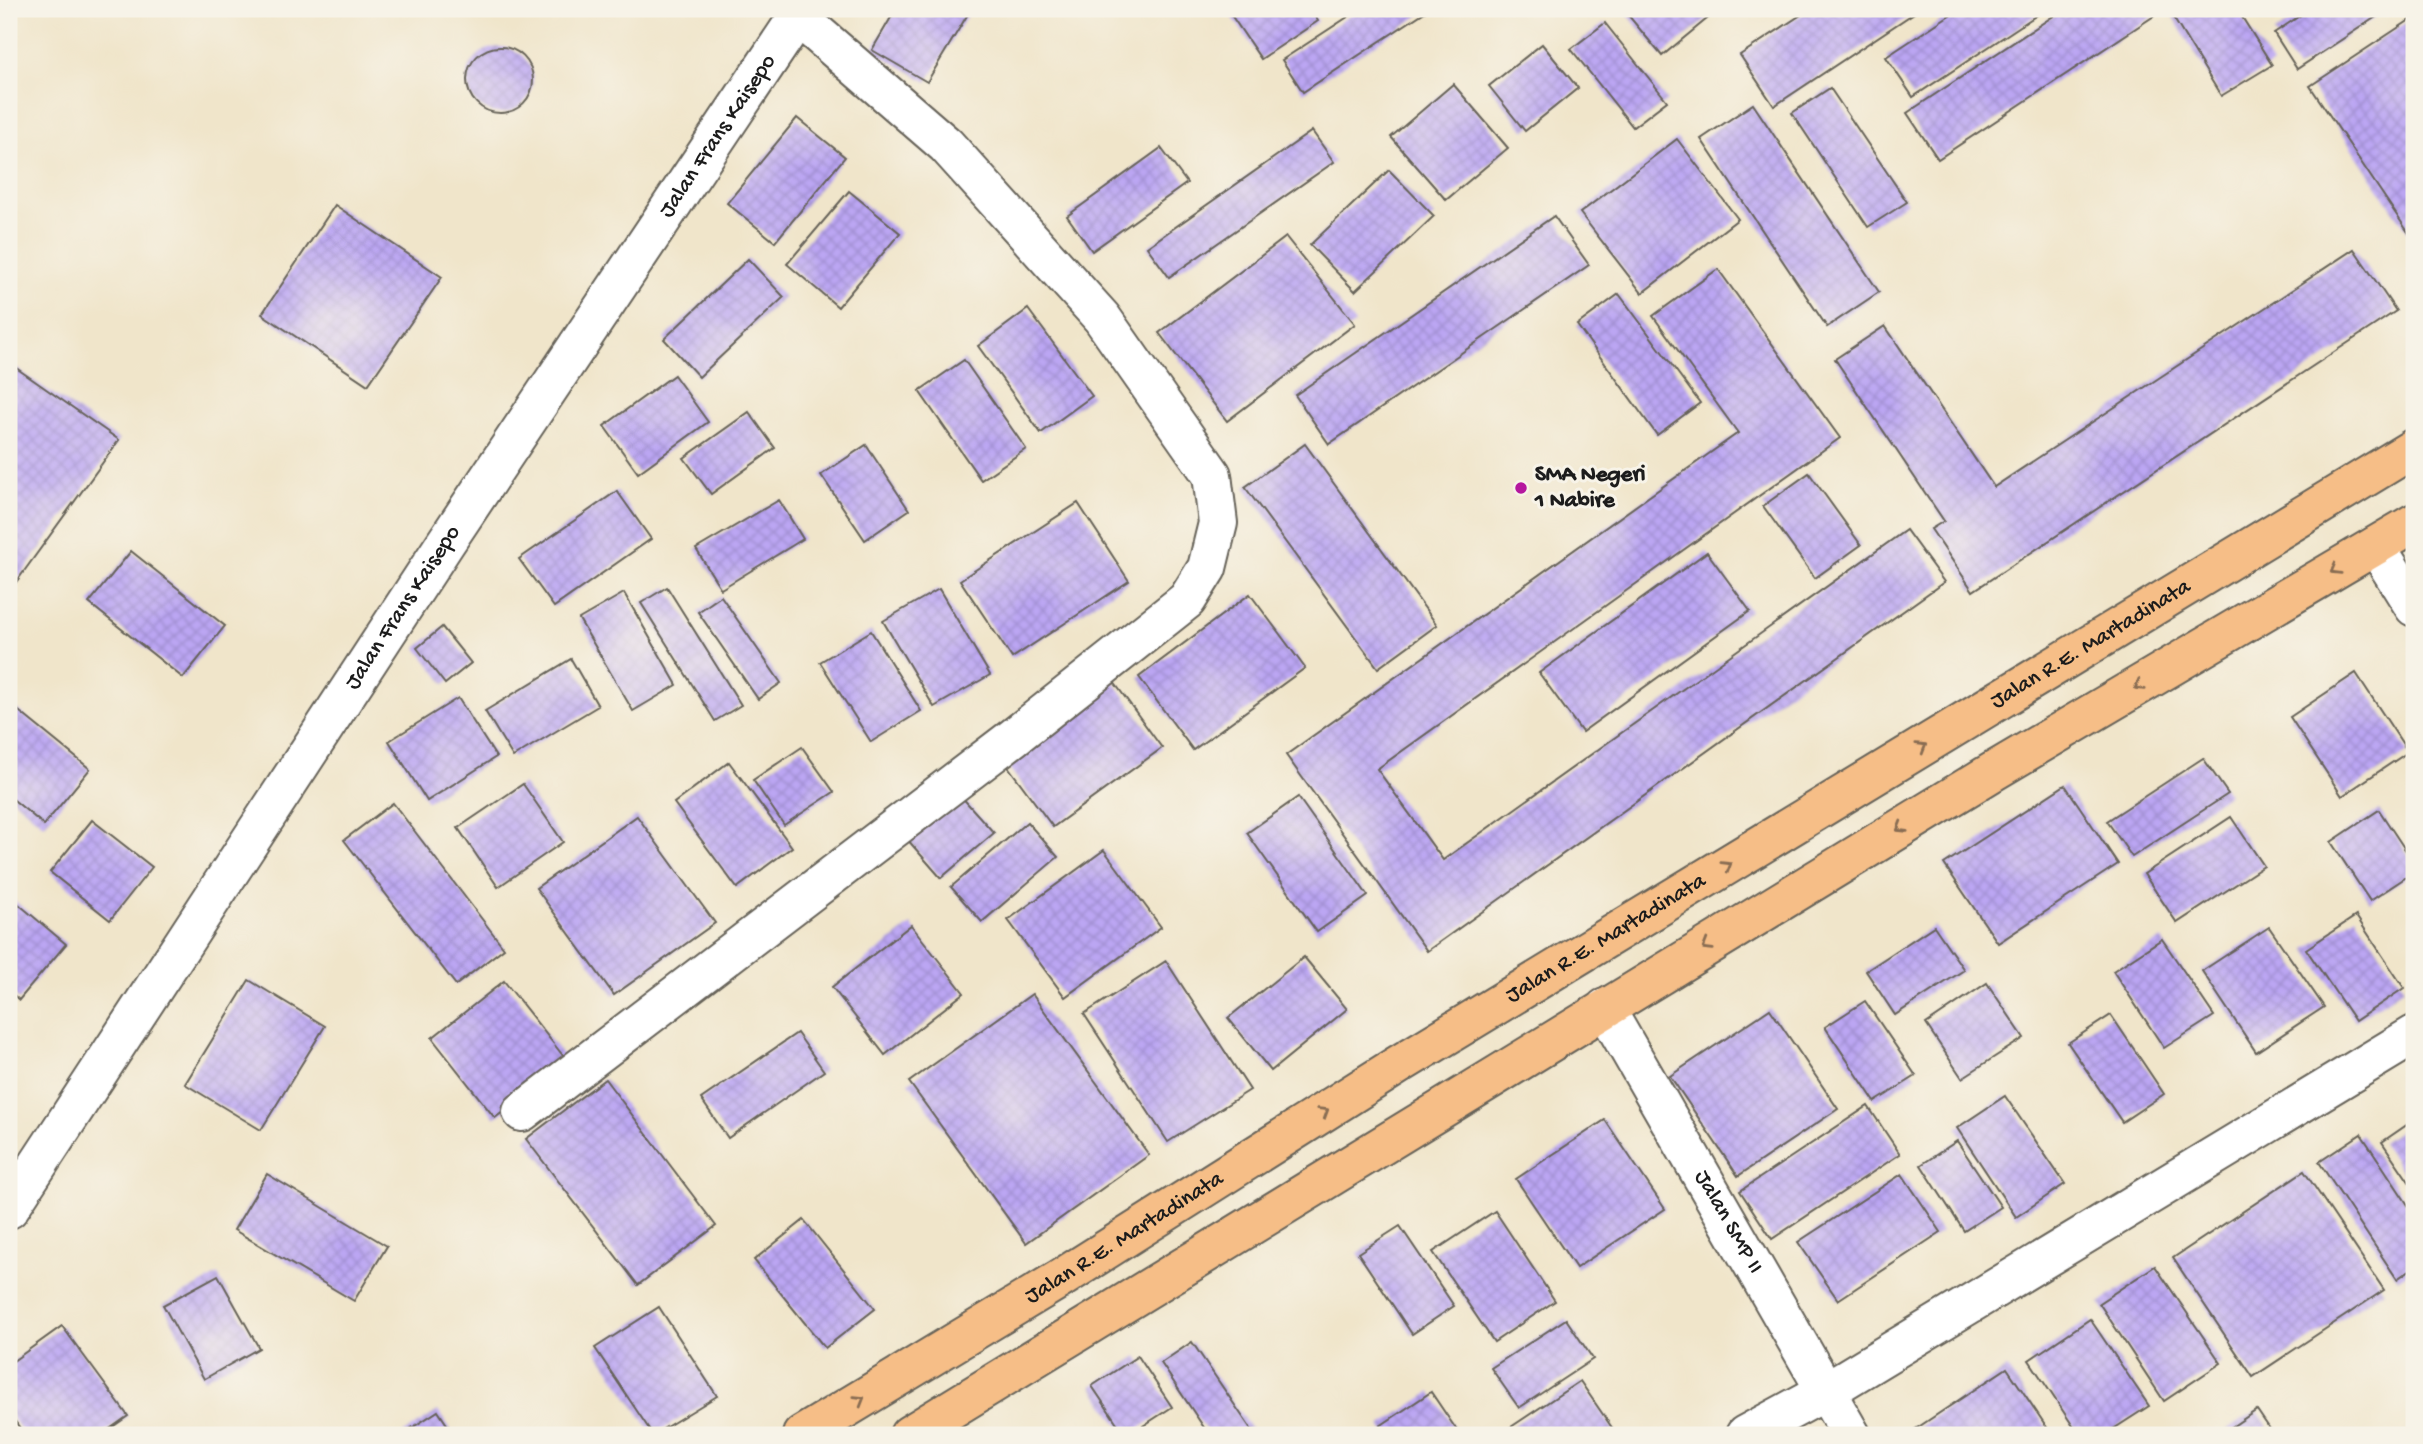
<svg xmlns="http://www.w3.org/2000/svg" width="2423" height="1444" font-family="'Gochi Hand',sans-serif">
	<defs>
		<pattern id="building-cross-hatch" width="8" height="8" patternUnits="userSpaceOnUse" patternTransform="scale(1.75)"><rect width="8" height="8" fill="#bba6f3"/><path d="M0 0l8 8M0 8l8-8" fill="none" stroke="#a08ed0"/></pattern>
	</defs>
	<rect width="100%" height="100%" fill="#f7f3e8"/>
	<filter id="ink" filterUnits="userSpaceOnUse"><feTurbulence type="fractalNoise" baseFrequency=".0143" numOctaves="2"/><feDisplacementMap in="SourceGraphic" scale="14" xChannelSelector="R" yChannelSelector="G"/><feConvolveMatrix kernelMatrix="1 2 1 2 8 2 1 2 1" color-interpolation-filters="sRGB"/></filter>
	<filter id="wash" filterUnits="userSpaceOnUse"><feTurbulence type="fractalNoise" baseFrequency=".00686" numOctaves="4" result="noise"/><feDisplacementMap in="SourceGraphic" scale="28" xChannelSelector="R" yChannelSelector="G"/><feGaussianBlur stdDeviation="1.57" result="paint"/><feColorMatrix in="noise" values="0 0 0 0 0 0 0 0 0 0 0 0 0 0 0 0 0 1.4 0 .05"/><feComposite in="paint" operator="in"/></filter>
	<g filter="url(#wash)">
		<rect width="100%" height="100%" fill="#f0e5ca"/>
		<g id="blocks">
			<g fill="url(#building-cross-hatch)">
				<path d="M896,9H971L927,82L872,50Z"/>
				<path d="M1227,9H1310L1318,21L1261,59Z"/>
				<path d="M1360,9H1429L1303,92L1282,60Z"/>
				<path d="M1623,9H1719L1662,56Z"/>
				<path d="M1810,9H1920L1774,106L1740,55Z"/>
				<path d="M1959,9H2046L1913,97L1886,57Z"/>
				<path d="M2064,9H2149L2154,16L1938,159L1907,113Z"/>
				<path d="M2168,9H2237L2272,65L2221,96Z"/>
				<path d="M2310,9H2388L2297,69L2274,33Z"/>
				<path d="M2413,18L2414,19V241L2310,86Z"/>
				<path d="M1605,23L1667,101L1633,127L1571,49Z"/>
				<path d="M1542,44L1578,88L1525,131L1489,86Z"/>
				<circle cx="500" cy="80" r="33"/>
				<path d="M1453,84L1508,148L1446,200L1391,137Z"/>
				<path d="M1830,88L1907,202L1868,227L1792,113Z"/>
				<path d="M1753,104L1879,292L1827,327L1701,139Z"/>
				<path d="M797,118L845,157L775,242L727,203Z"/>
				<path d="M1312,131L1334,162L1169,277L1147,247Z"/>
				<path d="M1677,139L1738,219L1642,293L1580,213Z"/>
				<path d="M1161,148L1187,183L1092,251L1067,216Z"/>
				<path d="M1389,170L1434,216L1355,291L1310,245Z"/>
				<path d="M849,191L900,233L838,307L787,264Z"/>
				<path d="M335,205L442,277L368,385L262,314Z"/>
				<path d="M1554,216L1589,265L1329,444L1295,395Z"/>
				<path d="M1286,237L1355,324L1227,421L1159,333Z"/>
				<path d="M2354,249L2396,311L1973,591L1931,529L1944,521L1835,359L1885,326L1994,487Z"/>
				<path d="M748,259L784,297L699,377L664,339Z"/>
				<path d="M1718,269L1840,438L1377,769L1443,860L1906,530L1944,582L1427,951L1286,755L1738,433L1653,316Z"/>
				<path d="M1619,294L1700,403L1657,435L1577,325Z"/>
				<path d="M1028,309L1092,396L1041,433L978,346Z"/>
				<path d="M964,360L1026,449L981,480L919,391Z"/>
				<path d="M9,363L119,440L9,592Z"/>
				<path d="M674,375L708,422L638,473L604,426Z"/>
				<path d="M749,412L775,448L711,494L684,458Z"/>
				<path d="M1305,444L1437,625L1378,668L1245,487Z"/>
				<path d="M866,445L909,510L865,540L821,475Z"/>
				<path d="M1809,473L1861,545L1815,578L1763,506Z"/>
				<path d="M617,491L651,539L554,607L519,559Z"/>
				<path d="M779,500L803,539L721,589L696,549Z"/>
				<path d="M1078,503L1129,581L1012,658L960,580Z"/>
				<path d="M131,551L225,626L183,678L89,603Z"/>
				<path d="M1707,552L1750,611L1582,732L1539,673Z"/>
				<path d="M667,587L741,705L715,721L641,603Z"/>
				<path d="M939,589L990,675L934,707L883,621Z"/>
				<path d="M624,593L677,685L633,711L579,619Z"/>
				<path d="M1250,594L1305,668L1193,750L1139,677Z"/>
				<path d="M721,596L781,683L758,699L698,612Z"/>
				<path d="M442,627L471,663L445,684L417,648Z"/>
				<path d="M871,631L921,711L871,742L820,662Z"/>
				<path d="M571,659L598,706L513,757L485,711Z"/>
				<path d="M2356,673L2408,752L2342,796L2290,717Z"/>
				<path d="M1111,678L1162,748L1053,827L1001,757Z"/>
				<path d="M458,698L496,757L427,801L389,741Z"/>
				<path d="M9,703L90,769L44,825L9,796Z"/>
				<path d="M802,747L834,792L784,825L753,780Z"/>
				<path d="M2203,758L2228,794L2132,857L2107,821Z"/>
				<path d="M729,762L792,847L737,888L674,803Z"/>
				<path d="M523,784L563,842L498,887L458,828Z"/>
				<path d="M2065,785L2118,864L1998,943L1944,864Z"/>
				<path d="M959,794L994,833L941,878L907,839Z"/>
				<path d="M1298,797L1368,896L1317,932L1247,833Z"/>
				<path d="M393,803L504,948L456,985L344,840Z"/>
				<path d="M2379,810L2414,863V872L2370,901L2331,842Z"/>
				<path d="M637,816L715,923L614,995L536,888Z"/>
				<path d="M2231,817L2264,866L2177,923L2144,874Z"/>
				<path d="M92,820L152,867L110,920L50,872Z"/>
				<path d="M1027,822L1058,857L982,922L951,887Z"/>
				<path d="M1104,850L1161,927L1065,997L1008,920Z"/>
				<path d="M9,896L66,944L19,1000L9,991Z"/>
				<path d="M2356,916L2404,988L2355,1021L2306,949Z"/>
				<path d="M911,925L964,993L885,1055L832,987Z"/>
				<path d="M1934,926L1964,970L1895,1015L1866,971Z"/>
				<path d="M2269,927L2324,1007L2256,1052L2202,971Z"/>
				<path d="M2162,939L2214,1016L2164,1048L2113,971Z"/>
				<path d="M1304,957L1347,1009L1271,1071L1228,1018Z"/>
				<path d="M1166,961L1250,1090L1168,1142L1084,1014Z"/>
				<path d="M249,980L325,1026L261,1130L185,1084Z"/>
				<path d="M504,981L568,1062L495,1118L432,1038Z"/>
				<path d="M1987,983L2024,1038L1962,1078L1926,1024Z"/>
				<path d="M1032,994L1149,1155L1026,1243L909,1082Z"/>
				<path d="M1865,1001L1916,1076L1875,1102L1825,1027Z"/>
				<path d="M1770,1009L1838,1109L1738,1176L1670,1076Z"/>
				<path d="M2111,1015L2164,1094L2122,1122L2068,1043Z"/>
				<path d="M797,1033L824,1071L728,1138L701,1099Z"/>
				<path d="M605,1079L716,1226L638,1285L526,1139Z"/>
				<path d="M2005,1096L2065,1184L2016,1217L1957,1128Z"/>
				<path d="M1868,1106L1900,1154L1772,1239L1740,1191Z"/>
				<path d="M1605,1120L1665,1209L1576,1268L1516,1179Z"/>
				<path d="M2414,1120V1189L2382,1142Z"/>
				<path d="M2361,1134L2414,1214V1267L2397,1279L2319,1162Z"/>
				<path d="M1957,1141L2001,1207L1964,1231L1921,1165Z"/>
				<path d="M2304,1171L2384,1290L2253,1377L2173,1258Z"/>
				<path d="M267,1174L387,1246L354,1301L234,1230Z"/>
				<path d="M1902,1174L1941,1232L1838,1300L1798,1242Z"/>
				<path d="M1495,1211L1555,1301L1494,1342L1433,1252Z"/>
				<path d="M804,1220L875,1309L825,1348L754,1260Z"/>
				<path d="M1400,1226L1454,1306L1412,1334L1358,1253Z"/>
				<path d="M2155,1266L2221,1363L2164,1401L2099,1303Z"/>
				<path d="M218,1275L259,1348L204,1379L163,1305Z"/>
				<path d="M659,1307L717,1396L653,1435L595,1348Z"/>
				<path d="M1566,1319L1593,1359L1519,1408L1491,1368Z"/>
				<path d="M2090,1319L2149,1406L2104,1435H2079L2029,1360Z"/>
				<path d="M62,1326L128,1416L101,1435H25L9,1413V1364Z"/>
				<path d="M1192,1342L1255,1435H1209L1161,1363Z"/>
				<path d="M1138,1356L1172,1407L1129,1435H1125L1092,1386Z"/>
				<path d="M2007,1368L2052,1435H1917L1914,1430Z"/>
				<path d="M1580,1381L1617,1435H1499Z"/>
				<path d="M1431,1392L1460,1435H1387L1380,1426Z"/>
				<path d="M2257,1410L2274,1435H2220Z"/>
				<path d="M438,1411L454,1435H401Z"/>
			</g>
		</g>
	</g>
	<g filter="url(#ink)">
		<use href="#blocks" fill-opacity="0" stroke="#666259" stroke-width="2"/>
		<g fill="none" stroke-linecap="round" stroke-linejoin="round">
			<defs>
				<g id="minor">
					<path d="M2376,546L2414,607"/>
					<path id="s1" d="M1605,1008L1851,1435"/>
					<path d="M522,1112L1014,737L1187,600L1207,568L1218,523L1212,475L1102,318L946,145L797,16"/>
					<path id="s2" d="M9,1209L446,542L803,9"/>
					<path d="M1745,1435L1826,1391L2414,1035"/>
				</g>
				<g id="highway">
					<path id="s3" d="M802,1435L1060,1279L1398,1065L2414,448"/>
					<path d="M909,1435L1994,771L2414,523"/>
				</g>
			</defs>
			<use href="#minor" stroke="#666259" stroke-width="42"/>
			<use href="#highway" stroke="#666259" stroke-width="42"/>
			<use href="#minor" stroke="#fff" stroke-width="38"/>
			<use href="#highway" stroke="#f6be87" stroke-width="38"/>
		</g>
		<defs><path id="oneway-chevron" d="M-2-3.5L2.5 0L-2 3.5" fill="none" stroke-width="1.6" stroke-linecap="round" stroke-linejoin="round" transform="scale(1.75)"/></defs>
		<g stroke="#896d52">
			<use href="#oneway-chevron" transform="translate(2335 570) rotate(149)"/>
			<use href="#oneway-chevron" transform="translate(2139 686) rotate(149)"/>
			<use href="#oneway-chevron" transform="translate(1922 747) rotate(-31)"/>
			<use href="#oneway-chevron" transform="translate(1901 828) rotate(149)"/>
			<use href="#oneway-chevron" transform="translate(1727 866) rotate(-31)"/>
			<use href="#oneway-chevron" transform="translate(1707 946) rotate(149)"/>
			<use href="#oneway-chevron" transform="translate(1324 1112) rotate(-32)"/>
			<use href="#oneway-chevron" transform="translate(860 1400) rotate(-31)"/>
		</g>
	</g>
	<circle fill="#b5179e" stroke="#f7f3e8" stroke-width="2.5" cx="1521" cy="488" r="7"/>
	<g text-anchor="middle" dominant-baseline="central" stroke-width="6" stroke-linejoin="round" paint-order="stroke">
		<g font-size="23" fill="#1c1c1c" stroke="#f7f3e8">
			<text stroke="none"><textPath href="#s2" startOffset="1286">Jalan Frans Kaisepo</textPath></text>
			<text stroke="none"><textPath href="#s2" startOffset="719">Jalan Frans Kaisepo</textPath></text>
			<text stroke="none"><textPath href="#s3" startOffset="1512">Jalan R.E. Martadinata</textPath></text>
			<text stroke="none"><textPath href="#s3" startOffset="945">Jalan R.E. Martadinata</textPath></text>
			<text stroke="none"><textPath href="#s1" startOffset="247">Jalan SMP II</textPath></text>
			<text stroke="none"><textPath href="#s3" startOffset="378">Jalan R.E. Martadinata</textPath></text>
		</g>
		<g font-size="23" font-weight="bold" fill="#1c1c1c" stroke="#f7f3e8" text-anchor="start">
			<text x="1535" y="475">SMA Negeri<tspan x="1535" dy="26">1 Nabire</tspan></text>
		</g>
	</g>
	<rect width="2423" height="1444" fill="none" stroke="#f7f3e8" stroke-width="35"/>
</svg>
